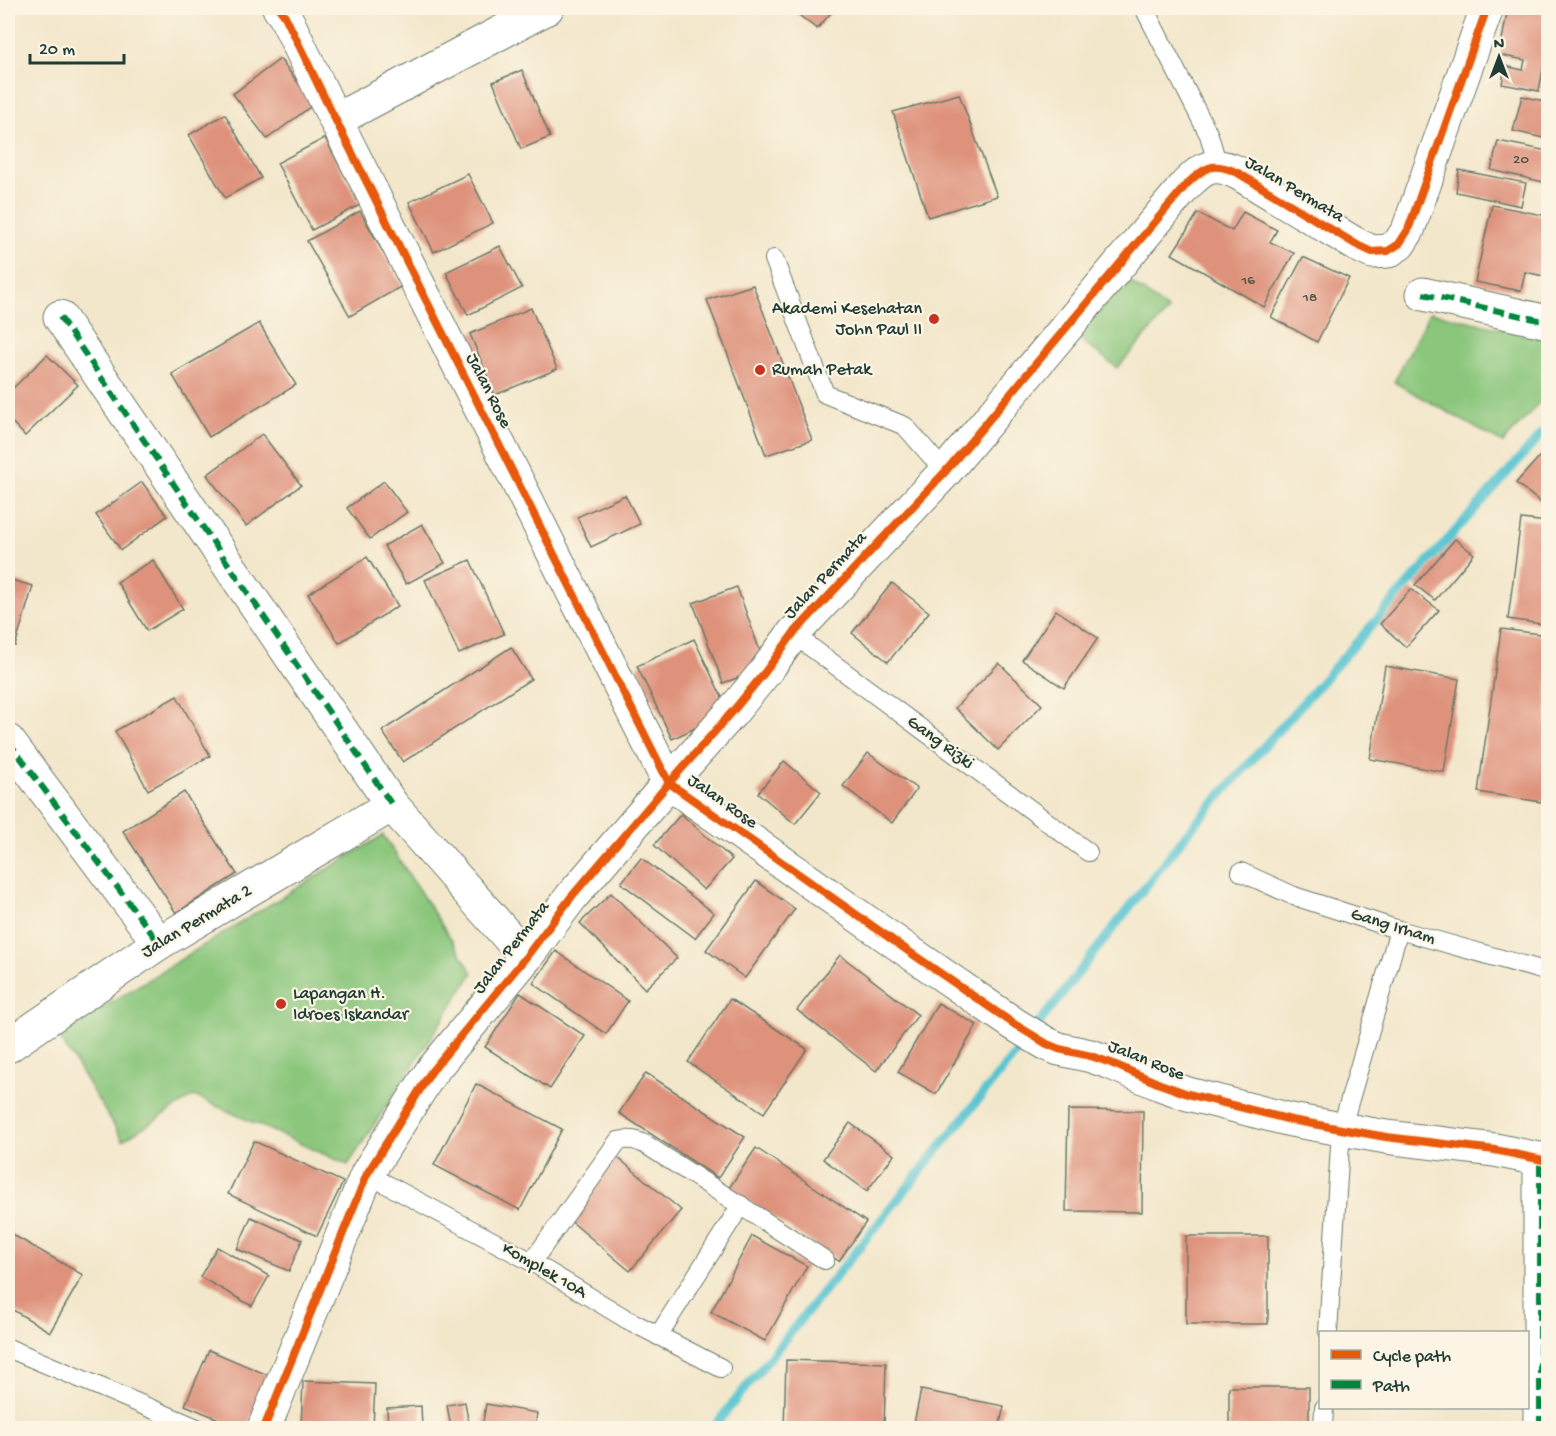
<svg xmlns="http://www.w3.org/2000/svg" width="1556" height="1436" font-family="'Gochi Hand',sans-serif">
	<rect width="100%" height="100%" fill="#fcf5e5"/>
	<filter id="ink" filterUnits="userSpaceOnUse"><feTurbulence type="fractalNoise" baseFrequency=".0167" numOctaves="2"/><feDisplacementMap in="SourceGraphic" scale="12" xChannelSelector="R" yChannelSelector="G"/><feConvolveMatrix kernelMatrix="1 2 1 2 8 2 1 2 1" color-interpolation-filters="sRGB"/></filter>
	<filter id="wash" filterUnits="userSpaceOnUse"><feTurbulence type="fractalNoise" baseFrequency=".008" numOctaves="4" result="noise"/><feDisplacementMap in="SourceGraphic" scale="24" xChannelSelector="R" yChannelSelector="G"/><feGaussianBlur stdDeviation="1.35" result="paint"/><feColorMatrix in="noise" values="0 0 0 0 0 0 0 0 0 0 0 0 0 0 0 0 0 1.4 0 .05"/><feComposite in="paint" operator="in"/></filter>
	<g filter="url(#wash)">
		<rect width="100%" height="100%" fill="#f3e7cb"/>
		<g fill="#8ac67c" stroke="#548258" stroke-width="1.5">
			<path d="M1129,281L1169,310L1117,368L1076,336Z"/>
			<path d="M1430,312L1548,340V393L1503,443L1394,382Z"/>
			<path d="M383,835L473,973L348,1165L194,1096L123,1140L58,1035Z"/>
		</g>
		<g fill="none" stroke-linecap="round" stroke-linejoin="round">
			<path stroke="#59c5d1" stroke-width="9" d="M713,1428L1016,1053L1188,832L1548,427"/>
		</g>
		<g id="blocks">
			<g fill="#de927b">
				<path d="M790,8H835L817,29Z"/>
				<path d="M1508,8H1548V65L1544,64L1539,91L1502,84L1505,66L1523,70L1525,60L1499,55Z"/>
				<path d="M280,59L314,104L267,139L233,94Z"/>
				<path d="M522,70L550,137L521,149L493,82Z"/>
				<path d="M959,94L997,196L928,217L893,112Z"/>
				<path d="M1522,96L1548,102V139L1513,131Z"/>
				<path d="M225,114L261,178L225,198L189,135Z"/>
				<path d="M325,138L360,205L312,230L277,163Z"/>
				<path d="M1498,141L1548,151V183L1491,170Z"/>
				<path d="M1459,170L1526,183L1521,206L1456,192Z"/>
				<path d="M468,174L493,223L434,252L409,202Z"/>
				<path d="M1492,205L1548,216V277L1525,272L1521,291L1475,282Z"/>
				<path d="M360,211L402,286L350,316L307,241Z"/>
				<path d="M1243,212L1277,230L1270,242L1294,253L1264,307L1172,254L1198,213L1232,231Z"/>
				<path d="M500,246L522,288L468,315L446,272Z"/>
				<path d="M1303,257L1349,278L1317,342L1271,317Z"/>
				<path d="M753,285L812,440L766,455L707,300Z"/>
				<path d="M531,308L557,369L495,395L470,334Z"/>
				<path d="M259,323L296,385L209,437L172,374Z"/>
				<path d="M47,355L78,385L25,436L8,418V393Z"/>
				<path d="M262,434L301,485L246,526L207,475Z"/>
				<path d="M1548,447V508L1516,483Z"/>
				<path d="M384,481L407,512L370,539L347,508Z"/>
				<path d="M142,482L167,516L121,550L96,515Z"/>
				<path d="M625,495L640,524L591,547L577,517Z"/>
				<path d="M1521,519L1548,522V625L1508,619Z"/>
				<path d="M422,524L445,563L406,584L384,546Z"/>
				<path d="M1455,539L1474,554L1435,600L1415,585Z"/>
				<path d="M367,557L398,606L339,643L308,594Z"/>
				<path d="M153,560L183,609L147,631L117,582Z"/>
				<path d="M470,560L504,634L459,654L425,580Z"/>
				<path d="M8,579L33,586L15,646L8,644Z"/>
				<path d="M892,583L929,612L888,662L852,633Z"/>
				<path d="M737,587L766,668L723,683L693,603Z"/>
				<path d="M1411,589L1439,610L1406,647L1380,624Z"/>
				<path d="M1056,610L1098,638L1064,688L1022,660Z"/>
				<path d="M1501,629L1548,635V803L1478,792Z"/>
				<path d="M694,639L729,712L672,739L637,666Z"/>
				<path d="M511,647L531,679L403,762L382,731Z"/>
				<path d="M999,663L1042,705L998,750L955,708Z"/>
				<path d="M1385,666L1459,679L1444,772L1370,759Z"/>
				<path d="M177,696L210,756L148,790L115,731Z"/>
				<path d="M868,753L917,789L892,823L843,786Z"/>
				<path d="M784,761L821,792L795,824L758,793Z"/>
				<path d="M184,792L237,874L176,913L123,831Z"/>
				<path d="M681,814L732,859L704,890L654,845Z"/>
				<path d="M641,858L714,913L695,938L621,883Z"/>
				<path d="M756,881L795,909L745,978L706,950Z"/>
				<path d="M611,893L677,958L645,989L580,923Z"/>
				<path d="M556,951L628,1001L606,1034L533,983Z"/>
				<path d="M840,955L918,1015L876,1071L797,1010Z"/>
				<path d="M520,993L585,1036L550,1089L485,1047Z"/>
				<path d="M730,999L807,1049L764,1113L688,1062Z"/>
				<path d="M938,1003L977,1025L936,1094L898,1072Z"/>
				<path d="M646,1073L745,1137L718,1178L619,1113Z"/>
				<path d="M476,1084L562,1129L520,1210L434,1165Z"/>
				<path d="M1068,1110L1143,1111L1142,1212L1066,1211Z"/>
				<path d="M850,1123L894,1155L867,1191L823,1159Z"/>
				<path d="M254,1141L343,1182L317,1236L228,1194Z"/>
				<path d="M756,1148L866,1222L839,1261L729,1188Z"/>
				<path d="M617,1157L681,1210L630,1271L566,1217Z"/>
				<path d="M251,1217L302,1240L289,1271L237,1249Z"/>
				<path d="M8,1232L83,1275L50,1332L8,1307Z"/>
				<path d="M752,1236L807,1266L765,1341L711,1312Z"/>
				<rect x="1186" y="1236" width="82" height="88"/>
				<path d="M217,1247L269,1276L252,1306L200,1277Z"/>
				<path d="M209,1350L270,1376L247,1428H240L185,1405Z"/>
				<path d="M786,1360L886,1363L884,1428H784Z"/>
				<path d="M303,1381L375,1384L373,1428H301Z"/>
				<rect x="1229" y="1387" width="80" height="41"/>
				<path d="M921,1390L1004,1406L999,1428H913Z"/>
				<path d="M465,1402L469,1427L451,1428L447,1405Z"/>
				<path d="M486,1404L537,1413L535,1428H482Z"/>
				<path d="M421,1406L422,1428H388L387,1408Z"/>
			</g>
		</g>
	</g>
	<g filter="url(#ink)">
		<use href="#blocks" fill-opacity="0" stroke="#697869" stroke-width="1.5"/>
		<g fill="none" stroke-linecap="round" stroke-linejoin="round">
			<defs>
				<g id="lane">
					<path d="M1144,8L1209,135L1218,166"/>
					<path d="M774,259L825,394L905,426L945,472"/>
					<path d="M793,634L1088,852"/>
					<path d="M1241,872L1294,896L1399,930L1548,972"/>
					<path d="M367,1174L532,1262L628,1320L721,1368"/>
					<path d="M532,1262L618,1141C630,1138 637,1140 648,1146L825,1260"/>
					<path d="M1328,1332L1341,1130L1399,930"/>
					<path d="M658,1336L741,1205"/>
					<path d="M8,1348L197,1428"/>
					<path d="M1323,1428L1324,1408"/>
				</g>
				<g id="street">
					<path d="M279,8L285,16L325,99L669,783L911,953L1014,1024L1047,1044L1059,1049L1091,1056L1111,1063L1160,1084L1188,1094L1291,1120L1386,1137L1495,1150L1548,1161"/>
					<path d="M336,120L547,8"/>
					<path d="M1423,294L1548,322"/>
					<path d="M60,317L392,805L526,957"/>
					<path d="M8,741L159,943"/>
					<path d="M8,1046L159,943L392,805"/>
					<path d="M264,1428L367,1174L431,1072L526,957L572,896L669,783L733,711L765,672L793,634L945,472L1186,185C1204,167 1213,161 1238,173L1357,245L1372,252L1388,251L1399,244L1408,230L1487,8"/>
					<path d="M1540,1428V1159"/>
				</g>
			</defs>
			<use href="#lane" stroke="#697869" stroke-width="20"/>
			<use href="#street" stroke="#697869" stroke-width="35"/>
			<use href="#lane" stroke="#fff" stroke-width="18"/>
			<use href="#street" stroke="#fff" stroke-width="33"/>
			<g stroke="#00873e" stroke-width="6" stroke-dasharray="12 6" stroke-linecap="butt">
				<path d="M1423,294L1548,322"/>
				<path d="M60,317L392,805"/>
				<path d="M8,741L159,943"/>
				<path d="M1540,1428V1159"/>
			</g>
			<defs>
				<g id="cycleway">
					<path d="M279,8L285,16L325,99L669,783L911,953L1014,1024L1047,1044L1059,1049L1091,1056L1111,1063L1160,1084L1188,1094L1291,1120L1386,1137L1495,1150L1548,1161"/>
					<path d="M264,1428L367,1174L431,1072L526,957L572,896L669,783L733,711L765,672L793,634L945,472L1186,185C1204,167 1213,161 1238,173L1357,245L1372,252L1388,251L1399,244L1408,230L1487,8"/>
				</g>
			</defs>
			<use href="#cycleway" stroke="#fcf5e5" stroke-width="11"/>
			<use href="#cycleway" stroke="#e8590c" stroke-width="8"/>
		</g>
	</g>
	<g fill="#c8321e" stroke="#fcf5e5" stroke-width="2">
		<circle cx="934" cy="319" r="6"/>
		<circle cx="760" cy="370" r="6"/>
		<circle cx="281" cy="1004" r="6"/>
	</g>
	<g text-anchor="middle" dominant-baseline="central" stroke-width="4.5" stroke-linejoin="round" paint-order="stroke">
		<g font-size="15" fill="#4f5246">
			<text x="1521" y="160">20</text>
			<text x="1248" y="281">16</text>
			<text x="1310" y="298">18</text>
		</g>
		<g font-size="18" fill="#1f3d34" stroke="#fcf5e5">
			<text transform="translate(1294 190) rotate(31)">Jalan Permata</text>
			<text transform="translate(488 391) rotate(63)">Jalan Rose</text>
			<text transform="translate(826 576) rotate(-47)">Jalan Permata</text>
			<text transform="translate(940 743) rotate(36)">Gang Rizki</text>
			<text transform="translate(722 802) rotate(35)">Jalan Rose</text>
			<text transform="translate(197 922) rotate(-31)">Jalan Permata 2</text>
			<text transform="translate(1393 927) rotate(17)">Gang Irham</text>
			<text transform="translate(512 948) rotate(-52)">Jalan Permata</text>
			<text transform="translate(1146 1061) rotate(22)">Jalan Rose</text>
			<text transform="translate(544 1271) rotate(30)">Komplek 10A</text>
		</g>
		<g font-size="18" fill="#1f3d34" stroke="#fcf5e5" text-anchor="start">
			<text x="922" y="309" text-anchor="end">Akademi Kesehatan<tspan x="922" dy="21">John Paul II</tspan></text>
			<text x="772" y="370">Rumah Petak</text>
			<text x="293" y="994">Lapangan H.<tspan x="293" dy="21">Idroes Iskandar</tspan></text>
		</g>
	</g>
	<rect width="1556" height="1436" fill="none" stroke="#fcf5e5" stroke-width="30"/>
	<rect x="1319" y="1331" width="210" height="78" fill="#fcf5e5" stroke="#a4ab9e" stroke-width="1.5"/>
	<rect x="1331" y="1350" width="30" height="9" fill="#e8590c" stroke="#a4ab9e" stroke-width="1.5"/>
	<text x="1373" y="1361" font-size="18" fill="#1f3d34">Cycle path</text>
	<rect x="1331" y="1380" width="30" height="9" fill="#00873e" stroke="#a4ab9e" stroke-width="1.5"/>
	<text x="1373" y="1391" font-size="18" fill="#1f3d34">Path</text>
	<g transform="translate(1499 57)" stroke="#fcf5e5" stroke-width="4.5" paint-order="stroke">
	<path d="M0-4.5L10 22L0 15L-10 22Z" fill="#1f3d34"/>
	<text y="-9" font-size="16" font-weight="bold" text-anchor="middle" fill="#1f3d34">N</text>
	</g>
	<path d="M30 54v9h94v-9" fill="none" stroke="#1f3d34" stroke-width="3"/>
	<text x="39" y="54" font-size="18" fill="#1f3d34" stroke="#fcf5e5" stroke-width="4.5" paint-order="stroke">20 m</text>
</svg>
